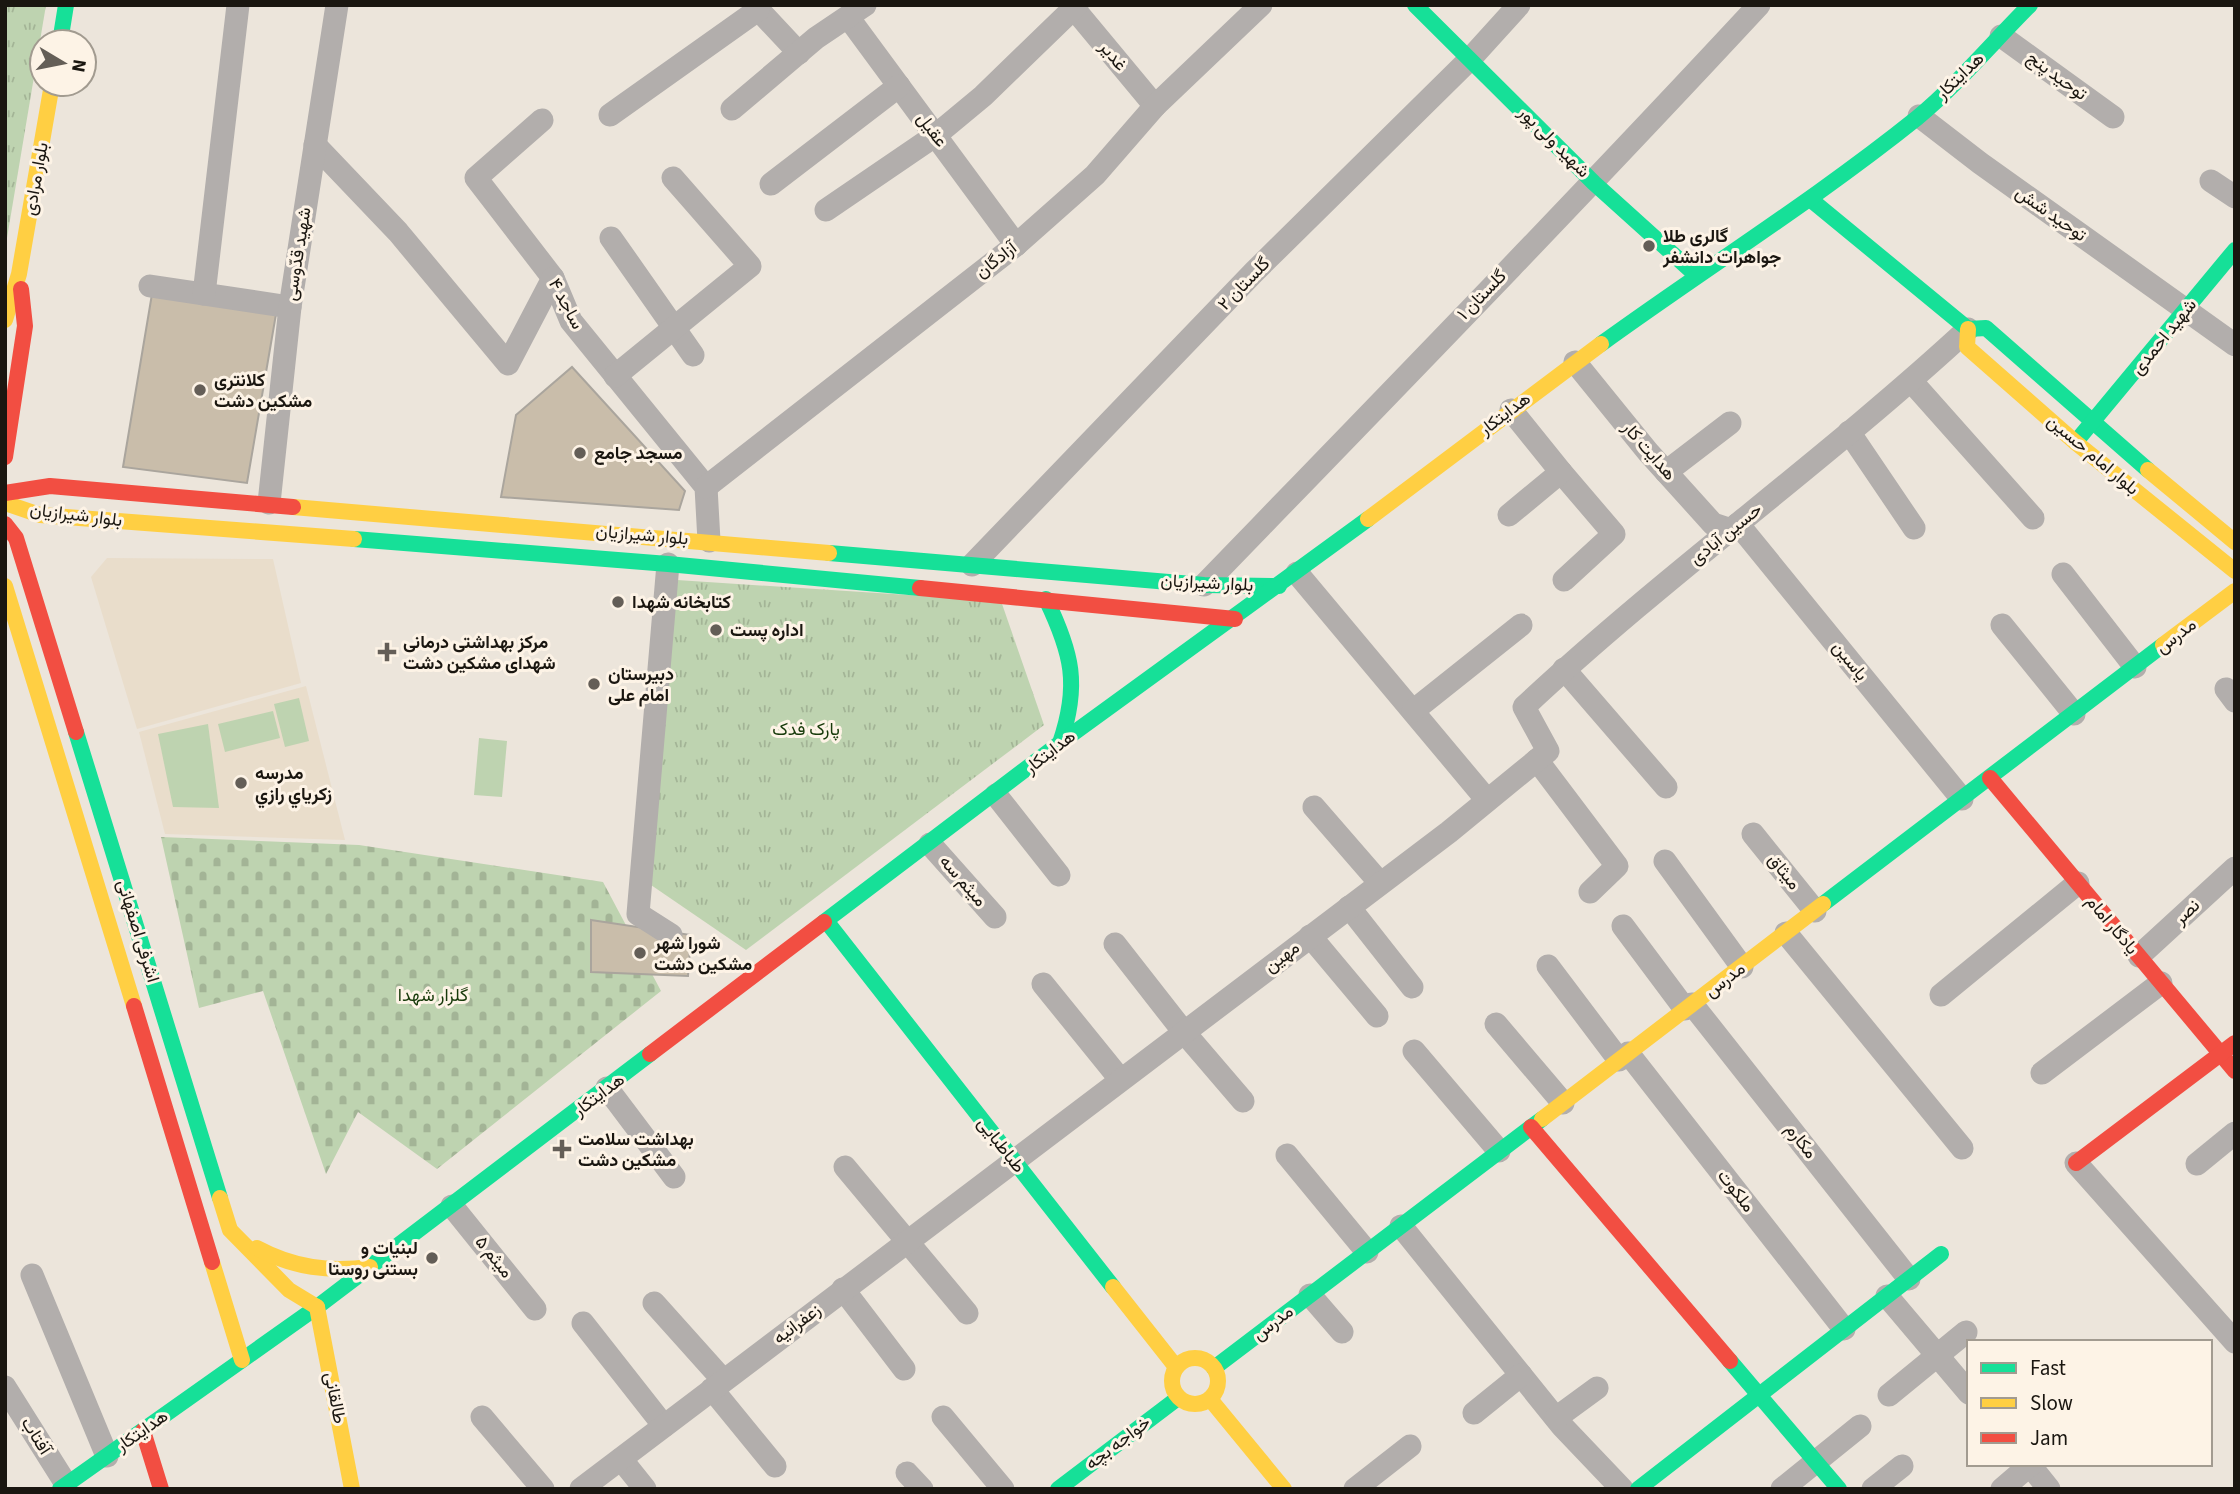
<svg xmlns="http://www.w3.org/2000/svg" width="2240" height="1494" font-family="'Source Sans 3',Vazirmatn,sans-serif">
	<defs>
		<pattern id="grass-tufts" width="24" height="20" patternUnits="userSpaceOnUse" patternTransform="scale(1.75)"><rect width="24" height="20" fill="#bed3b0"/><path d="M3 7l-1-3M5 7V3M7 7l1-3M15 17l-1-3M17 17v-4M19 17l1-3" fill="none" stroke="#a3b496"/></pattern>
		<pattern id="cemetery-stones" width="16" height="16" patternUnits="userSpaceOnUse" patternTransform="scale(1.75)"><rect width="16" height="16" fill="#bed3b0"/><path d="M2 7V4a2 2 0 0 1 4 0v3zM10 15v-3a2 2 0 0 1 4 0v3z" fill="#a3b496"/></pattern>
	</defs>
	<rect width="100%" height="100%" fill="#ece5db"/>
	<g fill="#e9ddcb">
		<path d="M107,558L273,559L301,683L137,729L91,577Z"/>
		<path d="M306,686L345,840L165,834L139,732Z"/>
	</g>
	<g fill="url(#grass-tufts)">
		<path d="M5,5H46L5,250Z"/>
		<path d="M677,580L1001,601L1044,725L746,950L651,885Z"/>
	</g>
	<path fill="url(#cemetery-stones)" d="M161,837L359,845L603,882L661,991L437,1169L358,1112L326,1174L263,991L199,1008Z"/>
	<g fill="#bed3b0">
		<path d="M299,698L309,741L285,747L274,704Z"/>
		<path d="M273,711L280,738L225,752L218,724Z"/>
		<path d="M208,724L219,808L173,807L158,734Z"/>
		<path d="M479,738L507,741L502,797L474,795Z"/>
	</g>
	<g fill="#c9bdaa" stroke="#aaa59d" stroke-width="2">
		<path d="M152,294L276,314L247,483L123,467Z"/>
		<path d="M572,367L685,491L679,510L501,497L516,415Z"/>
		<path d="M591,920L691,935L688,976L591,972Z"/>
	</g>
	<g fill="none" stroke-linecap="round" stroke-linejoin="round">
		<g stroke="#b2aeac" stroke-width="23">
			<path d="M754,5L799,53"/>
			<path d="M1071,5L1155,106"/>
			<path d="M848,17L1016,245"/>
			<path d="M2001,36L2113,117"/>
			<path d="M732,109L816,38L865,5"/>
			<path d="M610,115L758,10"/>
			<path d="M1919,116L1980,163L2235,345"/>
			<path d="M542,120L476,178L553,278L571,321L706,487L709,541"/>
			<path d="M315,145L398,232L508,364L553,278"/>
			<path d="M2211,181L2235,197"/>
			<path d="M771,184L899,86"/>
			<path d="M826,210L936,135L983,96L1077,5"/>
			<path d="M611,238L693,355"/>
			<path d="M150,286L290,307"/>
			<path d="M204,294L238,5"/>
			<path d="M1575,362L1648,452L1713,524L1731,530"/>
			<path d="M615,376L750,266L673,178"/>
			<path d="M1912,382L2033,518"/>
			<path d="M1849,432L1914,528"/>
			<path d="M1561,472L1614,534L1564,580"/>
			<path d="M1666,472L1730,423"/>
			<path d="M706,487L1016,245L1095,175L1155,106L1261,5"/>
			<path d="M269,503L290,307L337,5"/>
			<path d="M1509,515L1561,472L1511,410"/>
			<path d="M1738,524L1962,799"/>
			<path d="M668,564L638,914L671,935"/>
			<path d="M972,565L1254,272L1471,58L1519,5"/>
			<path d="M1297,573L1487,800"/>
			<path d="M2063,574L2135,667"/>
			<path d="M1204,585C1390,393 1577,201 1759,5"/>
			<path d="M2002,625L2074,714"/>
			<path d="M1564,669L1666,787"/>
			<path d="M2226,689L2235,701"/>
			<path d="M1413,711L1521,625"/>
			<path d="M1537,760L1617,866L1590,892"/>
			<path d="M996,795L1059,875"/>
			<path d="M1314,807L1380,883"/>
			<path d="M1753,834L1815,911"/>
			<path d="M930,844L995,917"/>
			<path d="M1665,861L1742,967"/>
			<path d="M1349,907L1412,987"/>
			<path d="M1623,926L1685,1009"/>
			<path d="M1786,933L1962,1148"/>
			<path d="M1310,936L1377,1016"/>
			<path d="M1115,944L1183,1031L1243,1101"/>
			<path d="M2139,956L2235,868"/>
			<path d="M1548,966L1619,1060"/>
			<path d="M1043,984L1120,1079"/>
			<path d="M1941,995L2078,883"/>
			<path d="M1692,1004L1909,1279"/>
			<path d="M1496,1024L1563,1103"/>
			<path d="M1414,1051L1499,1151"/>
			<path d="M1628,1053L1844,1329"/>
			<path d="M2042,1073L2161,983"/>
			<path d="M607,1088L674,1177"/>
			<path d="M1287,1155L1367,1252"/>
			<path d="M2076,1163L2235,1342"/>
			<path d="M2197,1164L2235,1133"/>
			<path d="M845,1167L967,1313"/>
			<path d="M452,1206L535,1309"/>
			<path d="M1401,1226L1562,1426L1622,1489"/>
			<path d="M32,1275L107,1456"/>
			<path d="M843,1289L904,1369"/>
			<path d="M1310,1295L1342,1332"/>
			<path d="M1887,1296L1969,1393"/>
			<path d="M654,1303L723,1380"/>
			<path d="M583,1323L664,1426"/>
			<path d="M5,1387L66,1484"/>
			<path d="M712,1389L775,1466"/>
			<path d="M1889,1395L1966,1332"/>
			<path d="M1474,1413L1521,1375"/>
			<path d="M482,1417L543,1489"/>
			<path d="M943,1417L1003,1489"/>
			<path d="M1556,1418L1597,1388"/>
			<path d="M621,1459L645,1489"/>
			<path d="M2029,1464L2049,1489"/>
			<path d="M907,1473L922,1489"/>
			<path d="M581,1489L1449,832L1548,751L1524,707C1666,574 1825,461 1968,329"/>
			<path d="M1355,1489L1410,1446"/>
			<path d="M1782,1489L1860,1426"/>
			<path d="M1873,1489L1902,1466"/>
			<path d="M2002,1489L2030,1465"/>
		</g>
		<g stroke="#16e098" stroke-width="16">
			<path d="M1415,5L1594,183L1696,275"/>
			<path d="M60,42L66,5"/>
			<path d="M1810,199L1968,329L1986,328L2148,470"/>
			<path d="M1601,344C1706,268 1816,199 1917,118C1957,85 1993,42 2030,5"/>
			<path d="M2079,438L2235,250"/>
			<path d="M354,539L668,564L920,588"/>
			<path d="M829,553L1204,585L1279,586"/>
			<path d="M1046,599C1072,653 1080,685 1060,743"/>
			<path d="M76,732L220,1198"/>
			<path d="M1823,904L2163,645"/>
			<path d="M824,922L1060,743L1368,519"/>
			<path d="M827,922L1113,1287"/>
			<path d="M1730,1361L1839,1489"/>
			<path d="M1214,1368L1542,1119"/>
			<path d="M60,1489L317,1307L650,1054"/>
			<path d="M1058,1489L1178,1398"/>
			<path d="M1638,1489L1941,1254"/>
		</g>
		<g stroke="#ffcf43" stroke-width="16">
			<path d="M5,320L19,274L52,84"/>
			<path d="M1968,329L1967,347L2075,442L2235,571"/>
			<path d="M2148,470L2235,542"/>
			<path d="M5,503L40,515L354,539"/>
			<path d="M293,507L829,553"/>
			<path d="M1368,519L1601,344"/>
			<path d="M5,586L134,1006"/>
			<path d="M2163,645L2235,591"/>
			<path d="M1542,1119L1823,904"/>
			<path d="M220,1198L230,1230L289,1290L317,1307"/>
			<path d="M257,1248C294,1268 329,1272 370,1267"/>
			<path d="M212,1262L242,1360"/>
			<path d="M1113,1287L1176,1367"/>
			<path d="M317,1307L352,1489"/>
			<circle cx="1195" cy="1381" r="23"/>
			<path d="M1210,1399L1284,1489"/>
		</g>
		<g stroke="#f24e42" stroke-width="16">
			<path d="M5,457L25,326L21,289"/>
			<path d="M5,493L50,486L293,507"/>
			<path d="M5,524L16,538L76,732"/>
			<path d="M920,588L1235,619"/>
			<path d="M1990,778L2235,1071"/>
			<path d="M134,1006L212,1262"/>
			<path d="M650,1054L824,922"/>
			<path d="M1531,1127L1730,1361"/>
			<path d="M2076,1163L2235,1043"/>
			<path d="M143,1431L161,1489"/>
		</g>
	</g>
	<g fill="#645e57" stroke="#fdf3e6" stroke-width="2.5">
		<circle cx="1649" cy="246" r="7"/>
		<circle cx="200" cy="390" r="7"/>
		<circle cx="580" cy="453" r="7"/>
		<circle cx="618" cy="602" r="7"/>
		<circle cx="716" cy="630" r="7"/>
		<path d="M383.5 641.5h7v7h7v7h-7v7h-7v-7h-7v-7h7z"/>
		<circle cx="594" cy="684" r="7"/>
		<circle cx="241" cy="783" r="7"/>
		<circle cx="640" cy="953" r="7"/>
		<path d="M558.5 1138.5h7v7h7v7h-7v7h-7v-7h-7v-7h7z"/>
		<circle cx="432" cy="1258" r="7"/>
	</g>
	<g text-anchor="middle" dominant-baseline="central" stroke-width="6" stroke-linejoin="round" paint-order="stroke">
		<g font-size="18" fill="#1a1610" stroke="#fdf3e6">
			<text transform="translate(1113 56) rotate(50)">غدیر</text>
			<text transform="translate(1960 76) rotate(-44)">هدایتکار</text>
			<text transform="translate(2057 76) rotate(36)">توحید پنج</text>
			<text transform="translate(932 130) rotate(53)">عقیل</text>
			<text transform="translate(1554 142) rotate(45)">شهید ولی پور</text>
			<text transform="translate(36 179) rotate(-80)">بلوار مرادی</text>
			<text transform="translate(2051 214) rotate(35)">توحید شش</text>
			<text transform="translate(298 254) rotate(-81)">شهید قدّوسی</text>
			<text transform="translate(996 260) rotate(-38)">آزادگان</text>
			<text transform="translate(1244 284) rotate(-46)">گلستان ۲</text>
			<text transform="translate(1482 295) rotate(-46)">گلستان ۱</text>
			<text transform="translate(566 304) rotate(62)">ساجد ۴</text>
			<text transform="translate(2164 337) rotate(-51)">شهید احمدی</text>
			<text transform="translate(1505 414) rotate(-37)">هدایتکار</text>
			<text transform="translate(1649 451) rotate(49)">هدایت کار</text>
			<text transform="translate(2093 455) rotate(40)">بلوار امام حسین</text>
			<text transform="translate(76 515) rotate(7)">بلوار شیرازیان</text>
			<text transform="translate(1726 534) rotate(-39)">حسین آبادی</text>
			<text transform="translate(642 535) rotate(5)">بلوار شیرازیان</text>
			<text transform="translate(1207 583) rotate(3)">بلوار شیرازیان</text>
			<text transform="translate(2176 636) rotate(-37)">مدرس</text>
			<text transform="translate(1850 661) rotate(51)">یاسین</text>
			<text transform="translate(1050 752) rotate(-38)">هدایتکار</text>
			<text transform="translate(1784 872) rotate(51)">میثاق</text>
			<text transform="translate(963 881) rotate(49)">میثم سه</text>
			<text transform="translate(2187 912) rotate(-43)">نصر</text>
			<text transform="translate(2112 925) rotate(50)">یادگار امام</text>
			<text transform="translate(138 931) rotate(73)">اشرفی اصفهانی</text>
			<text transform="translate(1282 957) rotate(-37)">مهین</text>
			<text transform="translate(1725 980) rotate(-37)">مدرس</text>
			<text transform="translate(599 1095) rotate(-37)">هدایتکار</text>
			<text transform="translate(1801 1141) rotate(52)">مکارم</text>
			<text transform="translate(1001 1145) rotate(52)">طباطبایی</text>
			<text transform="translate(1736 1191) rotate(52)">ملکوت</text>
			<text transform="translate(494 1257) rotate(51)">میثم ۵</text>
			<text transform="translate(1273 1323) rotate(-37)">مدرس</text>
			<text transform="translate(797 1324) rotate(-37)">زعفرانیه</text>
			<text transform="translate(335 1398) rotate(79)">طالقانی</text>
			<text transform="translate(142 1431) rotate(-35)">هدایتکار</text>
			<text transform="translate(36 1436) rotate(58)">آفتاب</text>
			<text transform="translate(1118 1443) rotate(-37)">خواجه بچه</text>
		</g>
		<g font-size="18" font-weight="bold" fill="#1a1610" stroke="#fdf3e6" text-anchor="start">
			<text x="1663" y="236">گالری طلا<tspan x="1663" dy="21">جواهرات دانشفر</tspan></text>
			<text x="214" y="380">کلانتری<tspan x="214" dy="21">مشکین دشت</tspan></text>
			<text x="594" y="453">مسجد جامع</text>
			<text x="632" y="602">کتابخانه شهدا</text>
			<text x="730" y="630">اداره پست</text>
			<text x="403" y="642">مرکز بهداشتی درمانی<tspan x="403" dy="21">شهدای مشکین دشت</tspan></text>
			<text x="608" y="674">دبیرستان<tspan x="608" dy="21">امام علی</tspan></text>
			<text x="255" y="773">مدرسه<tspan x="255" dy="21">زكرياي رازي</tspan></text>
			<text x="654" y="943">شورا شهر<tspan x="654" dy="21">مشکین دشت</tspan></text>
			<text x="578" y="1139">بهداشت سلامت<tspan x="578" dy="21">مشکین دشت</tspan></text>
			<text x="418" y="1248" text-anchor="end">لبنیات و<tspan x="418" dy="21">بستنی روستا</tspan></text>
		</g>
		<g font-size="18" fill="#173a0a" stroke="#fdf3e6">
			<text x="806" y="729">پارک فدک</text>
			<text x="433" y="995">گلزار شهدا</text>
		</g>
	</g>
	<rect width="2240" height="1494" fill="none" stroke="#1a1610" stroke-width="14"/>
	<rect x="1967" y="1340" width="245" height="126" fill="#fdf3e6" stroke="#a29b90" stroke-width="2"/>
	<rect x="1981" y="1363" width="35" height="10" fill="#16e098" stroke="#a29b90" stroke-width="2"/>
	<text x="2030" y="1375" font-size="21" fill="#1a1610">Fast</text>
	<rect x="1981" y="1398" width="35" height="10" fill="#ffcf43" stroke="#a29b90" stroke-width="2"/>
	<text x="2030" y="1410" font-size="21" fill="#1a1610">Slow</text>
	<rect x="1981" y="1433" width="35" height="10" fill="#f24e42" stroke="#a29b90" stroke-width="2"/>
	<text x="2030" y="1445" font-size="21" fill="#1a1610">Jam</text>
	<g transform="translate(63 63) rotate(100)"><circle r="33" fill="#fdf3e6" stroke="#a29b90" stroke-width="2"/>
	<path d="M0-5L12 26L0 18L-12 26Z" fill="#645e57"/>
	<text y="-10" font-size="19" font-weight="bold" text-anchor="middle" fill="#1a1610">N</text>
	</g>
</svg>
